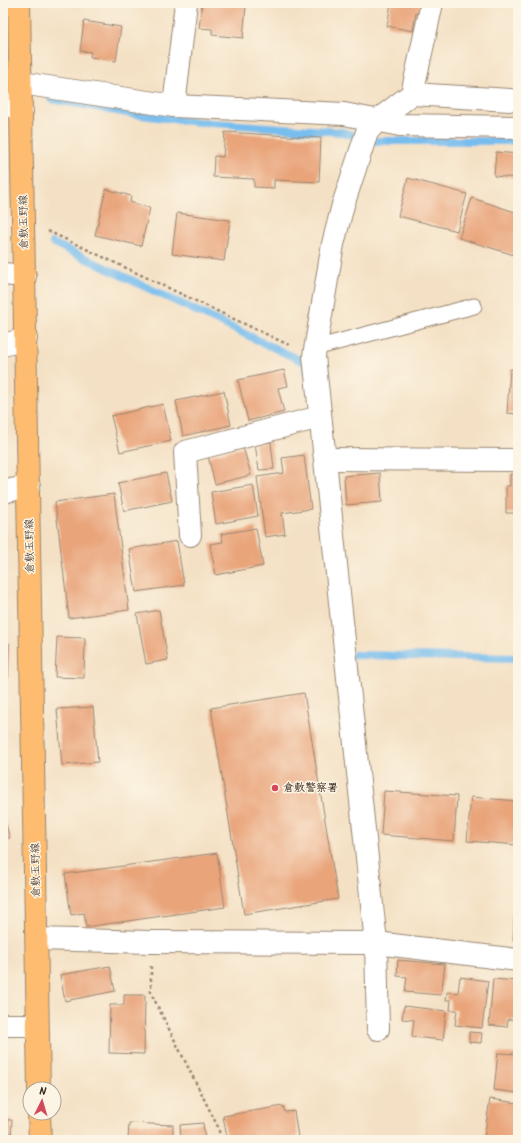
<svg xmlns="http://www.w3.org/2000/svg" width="521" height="1143" font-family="Kalam,'Klee One',sans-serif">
	<rect width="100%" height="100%" fill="#fcf5e5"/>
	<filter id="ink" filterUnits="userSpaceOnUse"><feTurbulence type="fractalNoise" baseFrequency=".025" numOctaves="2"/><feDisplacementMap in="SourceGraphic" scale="8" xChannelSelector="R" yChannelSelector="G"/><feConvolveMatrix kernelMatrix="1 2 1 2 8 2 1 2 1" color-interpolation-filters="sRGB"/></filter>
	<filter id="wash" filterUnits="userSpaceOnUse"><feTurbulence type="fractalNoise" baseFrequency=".012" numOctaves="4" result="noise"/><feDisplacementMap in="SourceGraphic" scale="16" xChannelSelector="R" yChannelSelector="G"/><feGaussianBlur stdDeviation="0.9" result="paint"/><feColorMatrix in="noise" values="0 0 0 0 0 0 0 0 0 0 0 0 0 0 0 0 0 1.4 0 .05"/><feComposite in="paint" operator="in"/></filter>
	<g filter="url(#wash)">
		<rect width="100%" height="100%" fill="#f4e1c5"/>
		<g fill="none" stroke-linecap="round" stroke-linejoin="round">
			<g stroke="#77bdee" stroke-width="8">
				<path d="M51,99L133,114L197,122L342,132L373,141H518"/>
				<path d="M53,243L306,363V370"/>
				<path d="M355,655L518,658"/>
			</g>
		</g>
		<g id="blocks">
			<g fill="#e9a47a">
				<path d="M202,3L246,6L243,38L212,35V29L199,28Z"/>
				<path d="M391,3H425L423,15L416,13L413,31L387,26Z"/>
				<path d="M84,21L121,27L116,61L90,57L91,52L80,51Z"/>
				<path d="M225,132L321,138L319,182L274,180V188L254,187V179L213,177L214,156L223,157Z"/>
				<path d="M496,152L518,154V178L494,176Z"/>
				<path d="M408,178L467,194L457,231L398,216Z"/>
				<path d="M106,189L131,196L130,202L150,208L141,246L95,235Z"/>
				<path d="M472,198L518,213V242L514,255L459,238Z"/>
				<path d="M177,213L230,220L224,261L172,254Z"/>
				<path d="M510,369L518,370V414L507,413Z"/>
				<path d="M284,370L288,386L278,388L284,412L248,421L238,380Z"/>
				<path d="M224,391L231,425L183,436L176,401Z"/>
				<path d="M163,404L171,441L120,452L111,416Z"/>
				<path d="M271,442L274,469L259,470L255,444Z"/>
				<path d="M243,447L251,475L215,484L208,456Z"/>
				<path d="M304,455L311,509L282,513L285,534L265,537L257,477L284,473L282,458Z"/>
				<path d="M166,473L172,501L124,511L118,483Z"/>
				<path d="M380,473L382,502L346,505L344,476Z"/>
				<path d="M510,474H518V513H506V486H510Z"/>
				<path d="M253,485L258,516L216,524L211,492Z"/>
				<path d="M114,494L129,610L69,618L55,502Z"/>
				<path d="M256,528L263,566L216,575L210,544L223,542L221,534Z"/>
				<path d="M177,541L184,585L136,592L129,549Z"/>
				<path d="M159,610L168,660L146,664L137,614Z"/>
				<path d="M57,637L85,638L84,678L55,677Z"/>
				<path d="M3,643H9L8,678H3Z"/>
				<path d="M304,693L338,899L244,914L211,708Z"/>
				<path d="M93,707L98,762L62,765L57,709Z"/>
				<path d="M384,791L457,796L454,841L381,835Z"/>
				<path d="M471,797L518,801V845L467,841Z"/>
				<path d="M3,814L10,838L3,839Z"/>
				<path d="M217,853L225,907L86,927L84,913L71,915L65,874Z"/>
				<path d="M515,902L518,903V941L513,940Z"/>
				<path d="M398,960L445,964L441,995L405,992L407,977L397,976Z"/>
				<path d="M110,966L115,991L65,1001L60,975Z"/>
				<path d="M460,977L488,981L482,1028L455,1025L457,1010H450L451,1000H446L447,992L458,993Z"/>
				<path d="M493,979L518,981V1020L508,1019L507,1027L489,1025Z"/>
				<path d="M124,995H145L144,1054L109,1053L110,1005H124Z"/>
				<path d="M404,1006L446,1011L443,1040L412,1037L414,1020L402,1019Z"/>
				<path d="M469,1032L482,1033L481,1043L469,1042Z"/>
				<path d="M517,1051L518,1093L494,1090L498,1053L517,1054Z"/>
				<path d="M490,1099L518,1103L517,1140L484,1138Z"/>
				<path d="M283,1106L285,1112L294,1111L298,1137L282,1140H240L239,1136L227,1138L223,1116Z"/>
				<path d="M3,1120H12L11,1140H3Z"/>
				<path d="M129,1123L173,1125V1140H128Z"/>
				<path d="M203,1123L205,1140H181L180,1125Z"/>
			</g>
		</g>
	</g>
	<g filter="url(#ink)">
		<use href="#blocks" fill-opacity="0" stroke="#988672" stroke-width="1"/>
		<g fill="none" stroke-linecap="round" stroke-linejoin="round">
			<defs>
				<path id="service" d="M315,348L474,306"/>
				<g id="minor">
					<path d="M21,83L174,106L344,114L400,125L518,127"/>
					<path d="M412,94L510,100"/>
					<path d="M3,102L22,111"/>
					<path d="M174,106L186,3"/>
					<path d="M3,274L25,276"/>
					<path d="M3,345L26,339"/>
					<path d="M325,459L518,460"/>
					<path d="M3,492L29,486"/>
					<path d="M190,535L185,452L320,417"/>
					<path d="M37,939L151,942L376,943L518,960"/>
					<path d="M3,1025H37"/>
					<path d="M378,1029L376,943L314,356L333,244L343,205L367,132L378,120L412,94L432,3"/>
				</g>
				<g id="primary">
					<path d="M19,3L39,1089"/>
					<path d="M39,1113L40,1140"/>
				</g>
			</defs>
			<use href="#service" stroke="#988672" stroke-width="17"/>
			<use href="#minor" stroke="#988672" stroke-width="24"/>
			<use href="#primary" stroke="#988672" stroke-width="24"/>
			<g stroke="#988672" stroke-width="2.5" stroke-dasharray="3 3" stroke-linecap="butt">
				<path d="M48,231L291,346"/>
				<path d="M151,966V993L218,1127L221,1140"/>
			</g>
			<use href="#service" stroke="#fff" stroke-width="15"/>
			<use href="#minor" stroke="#fff" stroke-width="22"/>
			<use href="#primary" stroke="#febc70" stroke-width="22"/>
		</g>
	</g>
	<circle fill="#d1495b" stroke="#fcf5e5" stroke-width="1.5" cx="275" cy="788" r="4"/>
	<g text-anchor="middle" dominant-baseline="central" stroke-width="3" stroke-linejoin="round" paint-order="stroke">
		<g font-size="11" fill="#3b2a1e" stroke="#fcf5e5">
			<text transform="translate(24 222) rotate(-91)">倉敷玉野線</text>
			<text transform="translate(30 546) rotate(-91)">倉敷玉野線</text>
			<text transform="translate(36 870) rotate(-91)">倉敷玉野線</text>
		</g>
		<g font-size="11" font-weight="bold" fill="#3b2a1e" stroke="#fcf5e5" text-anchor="start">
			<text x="283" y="788">倉敷警察署</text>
		</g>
	</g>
	<rect width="521" height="1143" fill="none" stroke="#fcf5e5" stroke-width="16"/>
	<g transform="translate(42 1101) rotate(5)"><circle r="19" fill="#fcf5e5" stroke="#afa495"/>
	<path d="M0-3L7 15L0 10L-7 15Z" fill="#d1495b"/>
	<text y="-6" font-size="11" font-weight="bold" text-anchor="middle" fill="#3b2a1e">N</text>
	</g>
</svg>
